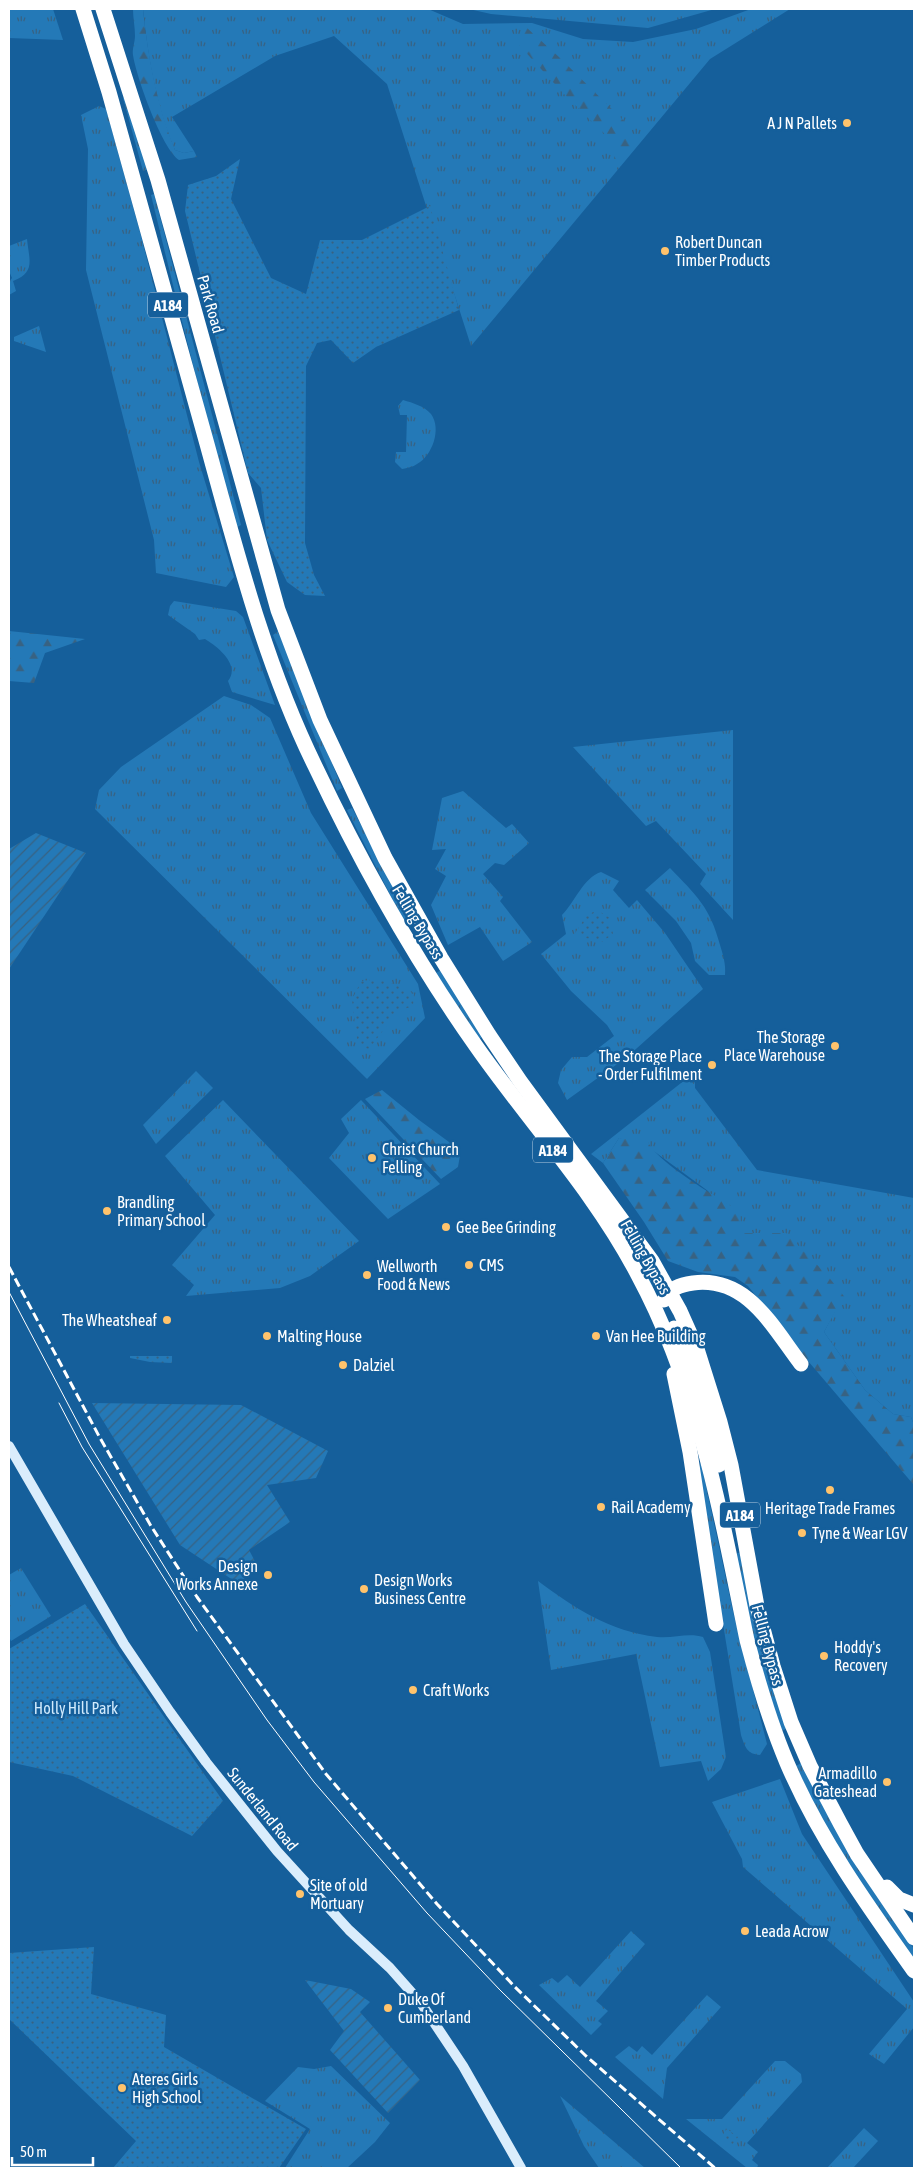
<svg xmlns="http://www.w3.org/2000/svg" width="923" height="2177" font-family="'Asap Condensed',sans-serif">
	<defs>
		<pattern id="grass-tufts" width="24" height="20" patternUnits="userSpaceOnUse" patternTransform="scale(1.25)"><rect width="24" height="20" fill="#2479b7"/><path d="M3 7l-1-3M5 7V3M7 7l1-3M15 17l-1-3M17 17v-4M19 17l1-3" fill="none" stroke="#386282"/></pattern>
		<pattern id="forest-firs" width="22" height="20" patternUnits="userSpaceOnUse" patternTransform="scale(1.25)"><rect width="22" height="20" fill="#2479b7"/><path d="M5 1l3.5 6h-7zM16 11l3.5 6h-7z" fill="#386282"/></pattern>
		<pattern id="park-dots" width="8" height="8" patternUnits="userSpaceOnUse" patternTransform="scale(1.25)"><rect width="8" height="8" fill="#2479b7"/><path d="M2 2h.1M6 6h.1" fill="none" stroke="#386282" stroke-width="1.8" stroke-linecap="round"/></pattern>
		<pattern id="garden-furrows" width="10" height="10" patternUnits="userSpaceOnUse" patternTransform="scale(1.25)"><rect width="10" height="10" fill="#2479b7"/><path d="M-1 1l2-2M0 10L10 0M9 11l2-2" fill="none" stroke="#386282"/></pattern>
	</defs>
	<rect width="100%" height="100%" fill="#155f9b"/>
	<g fill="url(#grass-tufts)">
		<path d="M9,9H53L63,40L9,38Z"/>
		<path d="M143,9H428L463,24L532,23L583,39L633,42L696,29L751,9H790L710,59L471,346L387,84L334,36L275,56L172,117L194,151L184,153L175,150C156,106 148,56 143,9Z"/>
		<path d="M469,9H715L648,28L491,14Z"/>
		<path d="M126,97L149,169L143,171L123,98Z"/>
		<path d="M99,106L106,109L140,232L199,462L234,577L226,587L156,573L154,540L86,270L88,149L81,115Z"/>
		<path d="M154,194L241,525L237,527C205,417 178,306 151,195Z"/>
		<path d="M27,239C29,260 36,272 13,281L16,291L9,295V282L12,278L9,271V246Z"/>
		<path d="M39,326L46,352L14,341V337Z"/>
		<path d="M403,400C413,403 424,406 431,414C442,429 432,456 417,464C413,467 407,468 402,469L395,462L396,452H406L407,415H400L398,406Z"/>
		<path d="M174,601L236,611L243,617L275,705L232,692L228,681C241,665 217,646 205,639L199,640L195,634L168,615L170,606Z"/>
		<path d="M278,631L342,788L337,791L273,635Z"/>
		<path d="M224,696L251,705L270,718L311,813L418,984L425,1018L367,1079L95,809L99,790L121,767Z"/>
		<path d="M733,730V920L700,884L706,874L656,821L646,826L573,747Z"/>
		<path d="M463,791L506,828L512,824L529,843L504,865L495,863L483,874L503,897L500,901L532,942L503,961L480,927L448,945L431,905L446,876L435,869L446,849L432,850L442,798Z"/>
		<path d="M352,808L411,919L404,922L347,810Z"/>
		<path d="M670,868C696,895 710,907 720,945C723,955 726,964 725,975H709L695,961L691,943L676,921L645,890Z"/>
		<path d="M601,872L619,881L613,890L629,908L637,900L665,933L703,989L627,1057L567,1100L558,1083L561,1070L572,1057H587L614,1036L607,1025L571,991L541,954L566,934L562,915C575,902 583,878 601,872Z"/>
		<path d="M441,970L482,1037L478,1040L436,973Z"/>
		<path d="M196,1071L213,1088L156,1144L143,1125Z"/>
		<path d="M695,1072V1088L757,1170L914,1198V1425L911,1417L893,1414L865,1390L824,1332L835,1311L786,1234L741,1233L708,1191L651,1149L619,1138L603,1163L591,1154Z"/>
		<path d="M223,1100L359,1241L310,1276L280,1288L186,1296L194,1285L172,1265L215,1215L165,1156Z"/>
		<path d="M361,1100L440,1184L388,1219L329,1158L349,1133L341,1119Z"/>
		<path d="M615,1219L658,1283L652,1287Z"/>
		<path d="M701,1463L734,1616L767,1744L760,1755C747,1754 745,1747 741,1735L698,1469Z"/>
		<path d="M741,1552L760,1649L789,1727L782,1731L756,1653L733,1555Z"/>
		<path d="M21,1568L51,1616L11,1641L9,1637V1575Z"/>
		<path d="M538,1581C576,1609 609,1631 657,1637C673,1639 688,1632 703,1637L710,1652L726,1757L721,1769L708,1781L701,1761L660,1767L636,1654L551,1670Z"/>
		<path d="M801,1763L859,1870L914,1949V1961L852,1873L822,1820L796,1766Z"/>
		<path d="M780,1779L802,1834L914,2002V2027L884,2064L869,2054L907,2009L743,1867L742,1859L712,1802Z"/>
		<path d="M631,1931L645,1944L596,2001L608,2011L598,2021L602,2024L591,2035L539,1985L552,1978L558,1983L567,1975L580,1987Z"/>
		<path d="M707,1995L721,2007L667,2068L663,2099L615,2057L629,2046L637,2052L642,2046L652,2055Z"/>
		<path d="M775,2061H785L801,2074L802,2082L747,2143L758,2152L752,2160L758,2165L757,2168H747L686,2119H722Z"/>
		<path d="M331,2066L390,2123L375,2142L347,2168H285L310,2129L265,2101L298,2067L314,2069Z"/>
		<path d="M560,2096L645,2168H599L584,2146Z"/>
		<path d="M864,2128L878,2141L853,2168H827Z"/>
	</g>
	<g fill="url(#forest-firs)">
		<path d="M133,9L143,10C148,57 157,106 175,150L184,153L194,151L197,157L179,160C162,149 136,76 133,55C132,49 135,42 135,36C135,27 133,18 133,9Z"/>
		<path d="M527,28L559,57L627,124L632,146L625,157L612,167L617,146L564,94L519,45Z"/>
		<path d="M9,631L85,639L45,653L34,683L9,681Z"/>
		<path d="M382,1090L419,1120L449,1142L460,1155L458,1167L441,1179L365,1099Z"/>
		<path d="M619,1138L648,1142C658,1163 718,1198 740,1211L741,1233H786L827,1275L847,1300L835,1312L824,1332L865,1390L893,1414L911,1417L914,1425V1483L913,1484L808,1361L748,1286L735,1277L698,1272L668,1261L644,1222L603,1163Z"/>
	</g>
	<g fill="url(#park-dots)">
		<path d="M240,159L231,199L271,278L306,294L320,240H362L430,206L459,310L376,347L353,363L331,340L317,343L306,366L305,543L314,575L325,596L305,595L287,582L267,540L261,488L248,473L185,211L188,185L216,176Z"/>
		<path d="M597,910L610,918L613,934L602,942L574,935L586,916Z"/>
		<path d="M382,979L414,993L413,1007C398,1006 379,1037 369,1049L358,1046L352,1000L361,981Z"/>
		<path d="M130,1356H172V1363L150,1362L130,1358Z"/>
		<path d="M85,1604L223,1801L192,1836L73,1776L9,1762V1649Z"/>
		<path d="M94,1947L91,1994L166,2015L164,2047L306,2129L279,2168H113L136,2141L9,2019V1953Z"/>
		<path d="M727,2129L738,2137L731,2146L721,2137Z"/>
	</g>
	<g fill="url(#garden-furrows)">
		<path d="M36,833L86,853L9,969V849Z"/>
		<path d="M92,1403L241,1405L328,1451L316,1478L267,1485L290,1522L249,1550L257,1565L239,1584L180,1545Z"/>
		<path d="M305,1980L351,1989L370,2002L360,2012L420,2080L388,2113L330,2050L344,2031Z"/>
	</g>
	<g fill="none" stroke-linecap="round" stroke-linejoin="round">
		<path stroke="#daedfc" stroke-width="10" d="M9,1446L124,1644L170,1712L206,1762L277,1851L349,1930L390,1968L421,2003L463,2066L521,2168"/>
		<g stroke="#fff" stroke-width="15">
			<path d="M83,9L109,92C142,209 174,327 207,444C237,553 265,664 315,766C361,863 414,958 476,1046C529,1122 595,1192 638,1275C699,1388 721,1515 747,1640C758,1682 770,1723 787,1763C819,1838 867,1905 914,1971"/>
			<path d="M103,9L158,180L278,610L320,720L385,858L441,958L489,1035L520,1081L652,1261L680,1311L697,1349L720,1422L731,1465L757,1606L773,1666L791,1722L810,1766L840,1823L857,1854L914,1938"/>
			<path d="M664,1300C670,1288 680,1285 693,1283C747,1276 772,1326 801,1364"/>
			<path d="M674,1328C694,1373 709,1417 719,1465"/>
			<path d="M674,1374L690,1452L716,1624"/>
			<path d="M887,1887L899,1899L914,1905"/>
		</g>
		<g stroke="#fff" stroke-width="1">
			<path d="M9,1292L89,1444L186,1602L267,1720L314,1782L427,1913L500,1990L681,2168"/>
			<path d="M59,1403L82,1447L197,1631"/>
		</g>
		<path stroke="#fff" stroke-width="3" stroke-dasharray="9 4" stroke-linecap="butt" d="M9,1267L100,1438L151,1526L197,1597L326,1774L437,1904L515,1987L586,2056L715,2168"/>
	</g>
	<g fill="#ffc36c" stroke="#155f9b" stroke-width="2">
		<circle cx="847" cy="123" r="5"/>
		<circle cx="665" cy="251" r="5"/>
		<circle cx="835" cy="1046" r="5"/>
		<circle cx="712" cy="1065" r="5"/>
		<circle cx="372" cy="1158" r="5"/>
		<circle cx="107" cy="1211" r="5"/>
		<circle cx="446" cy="1227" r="5"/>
		<circle cx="469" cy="1265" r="5"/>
		<circle cx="367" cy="1275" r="5"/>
		<circle cx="167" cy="1320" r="5"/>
		<circle cx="267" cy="1336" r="5"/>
		<circle cx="596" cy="1336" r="5"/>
		<circle cx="343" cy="1365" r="5"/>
		<circle cx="830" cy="1490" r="5"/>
		<circle cx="601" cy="1507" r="5"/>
		<circle cx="802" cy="1533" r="5"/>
		<circle cx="268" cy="1575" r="5"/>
		<circle cx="364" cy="1589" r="5"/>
		<circle cx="824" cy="1656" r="5"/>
		<circle cx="413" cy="1690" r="5"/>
		<circle cx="887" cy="1782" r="5"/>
		<circle cx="300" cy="1894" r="5"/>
		<circle cx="745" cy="1931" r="5"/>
		<circle cx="388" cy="2008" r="5"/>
		<circle cx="122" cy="2088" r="5"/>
	</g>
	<g text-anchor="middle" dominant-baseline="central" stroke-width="5" stroke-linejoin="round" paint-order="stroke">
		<g fill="#155f9b" stroke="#b9cfe1" stroke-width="1">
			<rect x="148" y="292.5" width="40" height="25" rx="4"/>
			<rect x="533" y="1137.5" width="40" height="25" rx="4"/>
			<rect x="720" y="1502.5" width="40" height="25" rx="4"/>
		</g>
		<g font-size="15" font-weight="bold" fill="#fff">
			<text x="168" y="305">A184</text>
			<text x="553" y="1150">A184</text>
			<text x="740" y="1515">A184</text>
		</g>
		<g font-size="16" fill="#fff" stroke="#155f9b" text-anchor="start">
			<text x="837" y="123" text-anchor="end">A J N Pallets</text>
			<text x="675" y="242">Robert Duncan<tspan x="675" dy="18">Timber Products</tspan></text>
			<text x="825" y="1037" text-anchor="end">The Storage<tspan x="825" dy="18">Place Warehouse</tspan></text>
			<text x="702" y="1056" text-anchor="end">The Storage Place<tspan x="702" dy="18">- Order Fulfilment</tspan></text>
			<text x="382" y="1149">Christ Church<tspan x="382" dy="18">Felling</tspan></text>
			<text x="117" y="1202">Brandling<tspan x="117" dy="18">Primary School</tspan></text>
			<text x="456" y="1227">Gee Bee Grinding</text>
			<text x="479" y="1265">CMS</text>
			<text x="377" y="1266">Wellworth<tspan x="377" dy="18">Food &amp; News</tspan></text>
			<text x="157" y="1320" text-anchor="end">The Wheatsheaf</text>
			<text x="277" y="1336">Malting House</text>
			<text x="606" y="1336">Van Hee Building</text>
			<text x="353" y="1365">Dalziel</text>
			<text x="611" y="1507">Rail Academy</text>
			<text x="830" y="1508" text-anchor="middle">Heritage Trade Frames</text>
			<text x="812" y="1533">Tyne &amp; Wear LGV</text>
			<text x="258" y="1566" text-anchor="end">Design<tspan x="258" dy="18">Works Annexe</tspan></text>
			<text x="374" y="1580">Design Works<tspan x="374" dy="18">Business Centre</tspan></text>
			<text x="834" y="1647">Hoddy's<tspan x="834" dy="18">Recovery</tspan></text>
			<text x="423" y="1690">Craft Works</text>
			<text x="877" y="1773" text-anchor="end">Armadillo<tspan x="877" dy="18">Gateshead</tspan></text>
			<text x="310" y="1885">Site of old<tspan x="310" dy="18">Mortuary</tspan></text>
			<text x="755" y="1931">Leada Acrow</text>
			<text x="398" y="1999">Duke Of<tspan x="398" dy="18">Cumberland</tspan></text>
			<text x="132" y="2079">Ateres Girls<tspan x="132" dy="18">High School</tspan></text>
		</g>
		<g font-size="16" fill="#fff" stroke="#155f9b">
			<text transform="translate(211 304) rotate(74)">Park Road</text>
			<text transform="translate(418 922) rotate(59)">Felling Bypass</text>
			<text transform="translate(646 1257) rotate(60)">Felling Bypass</text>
			<text transform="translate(768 1645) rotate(75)">Felling Bypass</text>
			<text transform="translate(263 1809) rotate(51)">Sunderland Road</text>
		</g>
		<g font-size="16" fill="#d2ebfd" stroke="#155f9b">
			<text x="76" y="1708">Holly Hill Park</text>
		</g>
	</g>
	<rect width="923" height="2177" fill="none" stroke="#ffffff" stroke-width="20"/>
	<path d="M12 2157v8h81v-8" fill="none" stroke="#ffffff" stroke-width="2.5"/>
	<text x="20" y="2157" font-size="15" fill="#ffffff" stroke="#155f9b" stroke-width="4" paint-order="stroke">50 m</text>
</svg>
